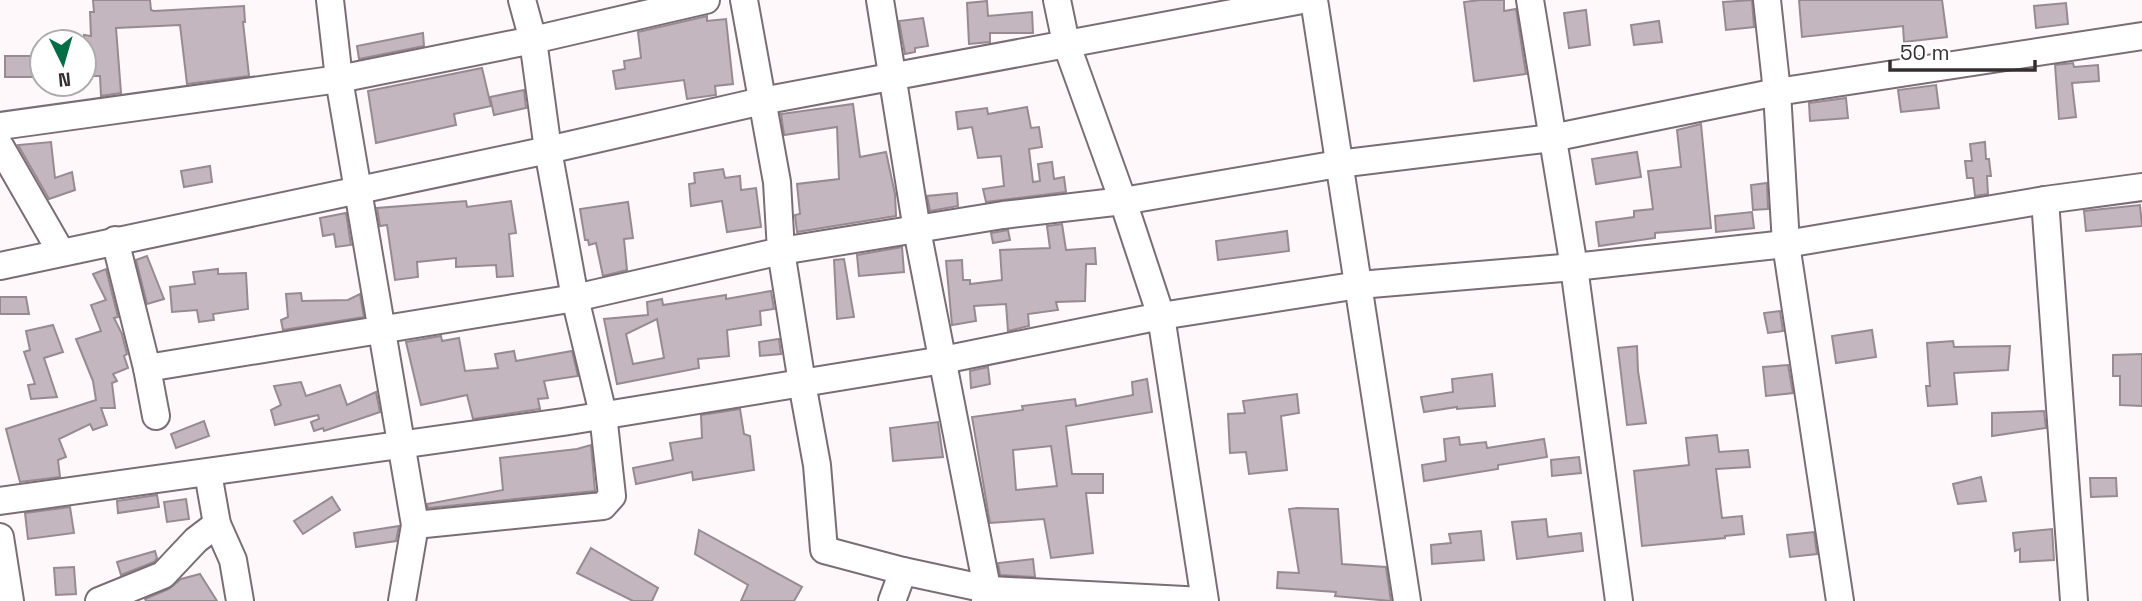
<svg xmlns="http://www.w3.org/2000/svg" width="2142" height="601" font-family="'Space Grotesk',sans-serif">
	<rect width="100%" height="100%" fill="#fef8fb"/>
	<g fill="#c4b6be" stroke="#978a91" stroke-width="2" fill-rule="evenodd">
		<path d="M93,0H150L151,10L154,11L244,6L245,22H243L249,76L187,84L180,25L116,28L121,93L101,96L100,76H88L86,52H84V35L91,36L90,12H94Z"/>
		<path d="M1480,0H1504V11L1516,9L1526,74L1474,81L1464,2Z"/>
		<path d="M1752,0L1754,27L1726,30L1723,2Z"/>
		<path d="M1799,0H1942L1947,37L1904,42L1903,26L1802,37Z"/>
		<path d="M987,1L988,16L1032,12L1033,33H990V42L969,44L967,3Z"/>
		<path d="M2066,3L2068,24L2036,28L2034,6Z"/>
		<path d="M1586,10L1590,45L1569,48L1564,13Z"/>
		<path d="M707,16V21L726,19L733,84L715,86L716,95L687,99L684,80L616,89L613,71L625,69L624,61L641,58L638,32Z"/>
		<path d="M923,18L928,46L915,48V52L905,54L899,21Z"/>
		<path d="M1659,21L1662,42L1634,45L1631,25Z"/>
		<path d="M423,33L424,46L359,59L357,46Z"/>
		<rect x="5" y="56" width="37" height="21"/>
		<path d="M2073,63L2074,67L2098,65L2099,81L2072,83L2076,117L2059,119L2055,65Z"/>
		<path d="M482,68L491,106L454,114L456,125L376,143L368,91Z"/>
		<path d="M1936,85L1939,108L1901,112L1898,90Z"/>
		<path d="M524,90L526,108L494,115L490,97Z"/>
		<path d="M1846,98L1848,118L1810,121L1809,103Z"/>
		<path d="M853,104L860,157L886,152L895,194L896,216L797,232L795,215L800,214L797,184L839,179L837,127L784,135L781,114Z"/>
		<path d="M1027,107L1031,128L1039,127L1042,147L1029,149L1033,182L1040,181L1038,164L1052,162L1054,179L1064,177L1066,192L986,202L983,189L1004,186L1001,156L978,158L972,127L958,129L956,112L987,108L988,114Z"/>
		<path d="M1701,124L1711,228L1655,233V238L1599,246L1596,222L1634,217V211L1653,209L1648,171L1681,167L1677,130Z"/>
		<path d="M51,142L55,178L72,172L75,190L49,199L18,145Z"/>
		<path d="M1985,142L1986,159H1989L1991,176H1987L1988,194L1975,196L1973,178H1967L1965,161H1972L1970,144Z"/>
		<path d="M1637,152L1641,177L1596,184L1592,159Z"/>
		<path d="M210,166L212,182L184,187L181,171Z"/>
		<path d="M723,169L725,178L740,176L741,190L756,188L761,227L727,232L722,201L691,206L689,184L695,183L694,173Z"/>
		<path d="M1767,183L1768,209L1753,210L1751,185Z"/>
		<path d="M957,193L958,206L930,211L927,196Z"/>
		<path d="M466,201L467,207L511,201L516,233L509,234L513,276L497,277L496,265L456,267V258L417,262L418,277L395,280L387,225L380,226L377,208Z"/>
		<path d="M628,202L633,238L624,239L627,270L603,276L596,243L589,245L588,240H585L580,209Z"/>
		<path d="M2140,205L2142,226L2086,231L2084,211Z"/>
		<path d="M1752,212L1754,228L1716,232L1715,216Z"/>
		<path d="M346,213L351,245L336,247L334,234L323,236L320,218Z"/>
		<path d="M1062,224L1066,250L1095,248L1096,264H1086L1085,301L1056,302L1058,310L1028,314L1029,326L1008,331L1006,304L974,306L976,321L952,325L946,261L962,260L963,280H970V284L1002,280L1000,250L1050,248L1047,226Z"/>
		<path d="M1008,230L1010,240L993,243L991,233Z"/>
		<path d="M1287,231L1289,251L1218,260L1216,241Z"/>
		<path d="M902,247L904,272L859,276L857,255Z"/>
		<path d="M147,256L164,299L147,304L136,260Z"/>
		<path d="M844,259L854,317L837,319L834,260Z"/>
		<path d="M106,269L118,317L114,318L122,334L127,354L124,356L128,368L113,374L117,381L112,383L115,408H101L107,425L93,430L90,424L59,439L66,457L58,460L60,477L20,482L6,429L96,400L93,381L76,339L101,331L91,305L106,300L93,274Z"/>
		<path d="M218,269V274L246,273L248,309L213,314L214,320L199,322L197,310L172,312L170,287L195,284L193,272Z"/>
		<path d="M771,291L774,309L760,311L761,325L727,330L729,356L698,359L699,368L617,384L604,319L648,315L647,302L662,299L663,305L726,295V299ZM657,319L664,358L633,364L626,334Z"/>
		<path d="M301,293L302,301L348,300L360,294L364,317L283,330L281,320L288,317L286,294Z"/>
		<path d="M0,297H26L29,314H0Z"/>
		<path d="M1780,311L1783,331L1768,333L1764,313Z"/>
		<path d="M53,325L63,352L44,358L57,397L31,399L28,385L35,384L24,352L30,350L26,331Z"/>
		<path d="M1872,330L1876,357L1836,363L1832,336Z"/>
		<path d="M441,336L442,341L459,338L465,371L498,368L495,354L514,351L516,361L572,351L578,376L544,381L548,398L538,399L540,409L473,419L467,395L421,405L406,342Z"/>
		<path d="M779,339L781,354L760,356L759,342Z"/>
		<path d="M1953,341L1954,347L2010,346L2008,370L1954,373L1957,404L1928,406L1926,386H1930L1927,343Z"/>
		<path d="M1637,346L1638,371L1646,423L1627,425L1618,348Z"/>
		<path d="M2142,354V406L2120,405V376H2113V355Z"/>
		<path d="M1788,365L1793,393L1766,396L1763,367Z"/>
		<path d="M988,367L990,384L971,388L970,371Z"/>
		<path d="M1492,374L1495,406L1457,409V407L1424,412L1421,397L1453,392L1452,379Z"/>
		<path d="M1147,379L1152,412L1066,426L1072,474H1103V493H1086L1093,553L1051,558L1044,519L990,523L972,417L1023,410L1022,406L1075,399L1076,406L1133,395L1132,382ZM1051,446L1057,486L1016,490L1013,450Z"/>
		<path d="M301,382L306,396L340,385L347,405L376,392L380,412L324,431L323,428L314,431L311,422L319,419L318,415L275,425L271,410L281,405L274,386Z"/>
		<path d="M1297,394L1299,413L1281,416L1287,470L1249,474L1246,452L1230,453L1228,414L1245,413L1243,401Z"/>
		<path d="M740,409L744,434L750,436L754,470L693,480L692,472L636,484L633,468L673,460L670,443L702,438L701,415Z"/>
		<path d="M2044,411L2046,428L1992,436V413Z"/>
		<path d="M204,421L209,436L176,448L171,434Z"/>
		<path d="M938,422L943,457L893,461L890,428Z"/>
		<path d="M1717,435L1719,452L1748,450L1750,467L1716,469L1722,518L1742,516L1744,534L1725,536V538L1642,546L1634,471L1689,465L1686,438Z"/>
		<path d="M1459,437L1460,445L1486,442L1487,448L1544,439L1547,457L1498,465V469L1424,481L1422,465L1446,461L1444,439Z"/>
		<path d="M591,445L595,491L428,508L427,504L503,490L500,458L577,449Z"/>
		<path d="M1579,457L1581,473L1552,476L1551,460Z"/>
		<path d="M1981,477L1986,501L1958,504L1953,484Z"/>
		<path d="M2090,478H2116L2117,496L2091,497Z"/>
		<path d="M157,495L159,507L118,513L117,501Z"/>
		<path d="M332,497L340,510L303,534L294,521Z"/>
		<path d="M186,499L189,519L167,522L164,502Z"/>
		<path d="M70,507L74,533L28,539L25,513Z"/>
		<path d="M1297,508L1338,509L1342,564L1386,567L1391,601L1335,596L1336,592L1277,588L1278,572L1299,573L1289,509Z"/>
		<path d="M1546,519L1548,537L1581,533L1583,551L1517,559L1512,522Z"/>
		<path d="M399,526L396,541L356,547L354,533Z"/>
		<path d="M2052,529L2054,560L2020,562V549L2015,551L2013,533Z"/>
		<path d="M699,530L802,587L794,601H741L748,585L695,554Z"/>
		<path d="M1481,531L1484,560L1432,564L1431,545L1451,543L1449,534Z"/>
		<path d="M1814,532L1817,554L1790,557L1787,535Z"/>
		<path d="M591,548L658,588L652,601H633L577,573Z"/>
		<path d="M155,551L157,558L154,562L121,575L117,562Z"/>
		<path d="M1033,559L1035,577L1000,575L998,563Z"/>
		<path d="M74,567L76,594L56,595L54,568Z"/>
		<path d="M200,574L217,601H146L145,599L169,589L181,579Z"/>
	</g>
	<g fill="none" stroke-linecap="round" stroke-linejoin="round">
		<defs>
			<g id="minor">
				<path d="M330,0L339,79L415,525L402,601"/>
				<path d="M744,0L777,182L781,251L802,383L817,465L824,550L903,571L991,590L1204,601"/>
				<path d="M880,0L917,230L987,588L985,601"/>
				<path d="M1057,0L1066,43L1123,201L1161,316L1205,601"/>
				<path d="M1314,0L1407,601"/>
				<path d="M1530,0L1574,267L1619,601"/>
				<path d="M1767,0L1777,92L1786,244L1840,601"/>
				<path d="M0,126L339,79L533,40L706,0"/>
				<path d="M0,146L61,252"/>
				<path d="M2045,200L2074,601"/>
				<path d="M115,240L147,368L156,416"/>
				<path d="M0,266L548,150L762,101L1302,0"/>
				<path d="M147,368L575,298L781,251L1003,215L1123,201L1338,164L1552,138L1777,92L2142,36"/>
				<path d="M208,473L217,524L233,560L240,601"/>
				<path d="M0,501L563,422L943,360L1161,316L1359,285L1574,267L1786,244L2045,200L2142,187"/>
				<path d="M415,525L603,506L612,496L603,414L575,298L548,150L533,40L522,0"/>
				<path d="M0,537L10,601"/>
				<path d="M99,601L163,575L196,540L217,524"/>
				<path d="M892,601L903,571"/>
			</g>
		</defs>
		<use href="#minor" stroke="#7a6d74" stroke-width="30"/>
		<use href="#minor" stroke="#fff" stroke-width="26"/>
	</g>
	<g transform="translate(63 63) rotate(175)"><circle r="33" fill="#ffffff" stroke="#aeabad" stroke-width="2"/>
	<path d="M0-5L12 26L0 18L-12 26Z" fill="#016e45"/>
	<text y="-10" font-size="19" font-weight="bold" text-anchor="middle" fill="#342e31">N</text>
	</g>
	<path d="M1890 60v10h145v-10" fill="none" stroke="#342e31" stroke-width="3.5"/>
	<text x="1900" y="60" font-size="21" fill="#342e31" stroke="#ffffff" stroke-width="5" paint-order="stroke">50 m</text>
</svg>
